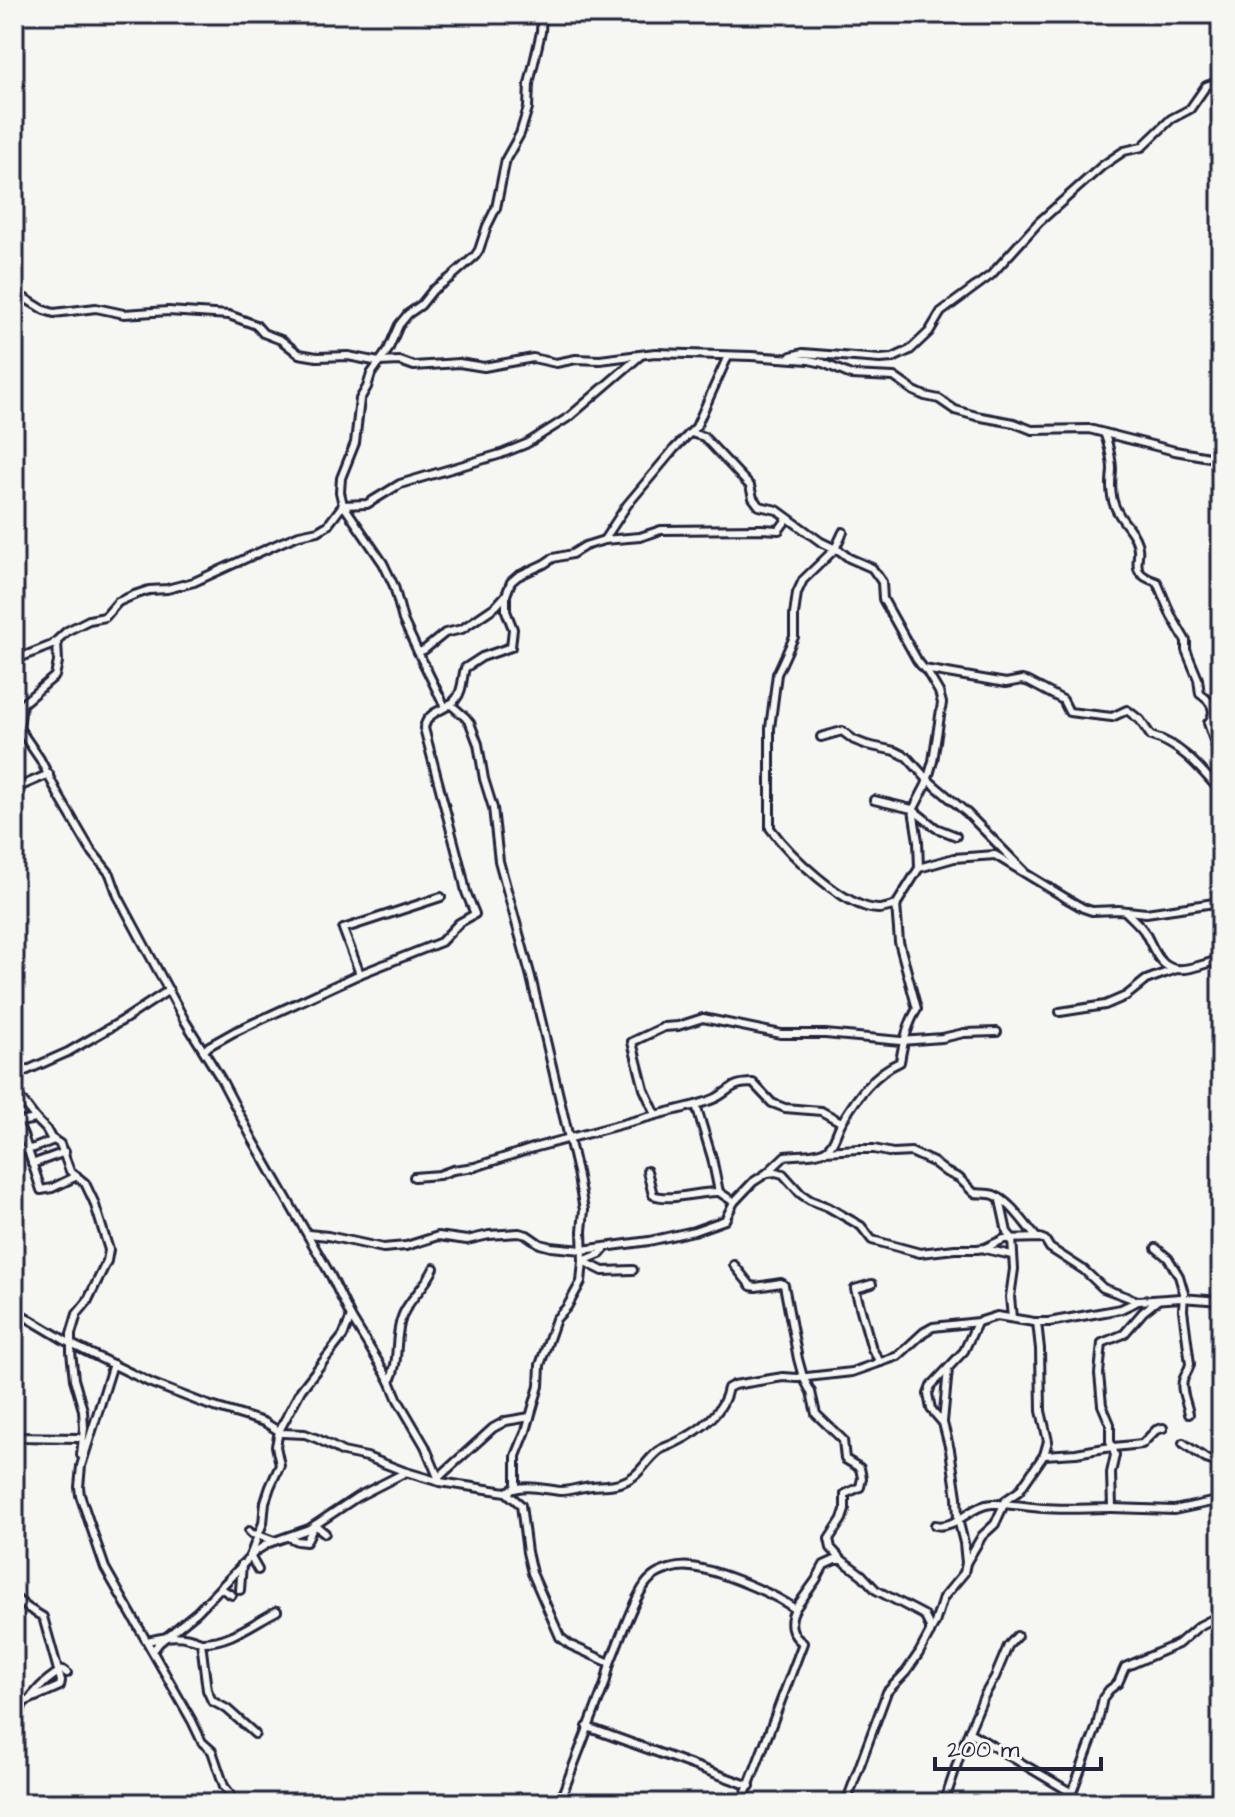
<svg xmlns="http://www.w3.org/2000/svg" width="1235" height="1817" font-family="'Architects Daughter',sans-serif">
	<rect width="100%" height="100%" fill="#f6f6f2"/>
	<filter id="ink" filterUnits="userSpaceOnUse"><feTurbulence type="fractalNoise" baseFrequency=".0125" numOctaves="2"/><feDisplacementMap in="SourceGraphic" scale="16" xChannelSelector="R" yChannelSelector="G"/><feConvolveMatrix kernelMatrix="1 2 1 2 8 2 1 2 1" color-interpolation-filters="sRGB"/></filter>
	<g filter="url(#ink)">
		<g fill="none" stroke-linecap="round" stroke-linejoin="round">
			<defs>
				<g id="minor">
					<path d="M14,298L26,299L44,310L54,313L96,308L124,314L168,311L229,315L256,325L263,333L281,340L299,354L317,357L348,356L379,362L400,361L414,366L459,363L484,367L533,358L556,363L576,359L600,360L655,353L751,356L809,360L823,363L851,375L894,377L914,391L925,396L939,399L955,410L976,416L1014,423L1032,430L1089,429L1175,451L1209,457L1221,462"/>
					<path d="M791,356L803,353L880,359L893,358L910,350L929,332L941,312L991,275L1039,222L1102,166L1124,151L1142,147L1171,119L1190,109L1206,86L1214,83L1221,84"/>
					<path d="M691,433L704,437L750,486L753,498L759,506L777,510L821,542L840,551L849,558L872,568L882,582L883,599L917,660L924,669L1006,683L1022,680L1029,682L1063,700L1069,712L1112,717L1127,710L1140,720L1151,736C1181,744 1201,769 1221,792"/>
					<path d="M1104,433C1108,441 1112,461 1112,470C1111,481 1110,490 1113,501C1117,517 1128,524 1135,538C1146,559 1123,571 1157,582L1171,615L1186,641V650L1198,679L1200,694C1211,701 1218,712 1208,723L1221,761"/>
					<path d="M343,505L367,504L400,484L501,454L526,444L569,417L640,356"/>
					<path d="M344,506L383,563L394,586L403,620L418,652L424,650L445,633L462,629L496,606L506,595L511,582L518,576L544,564L553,558L572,554L585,546L604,540L640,537L661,530L761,529L779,530L787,519"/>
					<path d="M843,532L835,549L803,580L797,593L794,615V637L777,674L770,728V828C789,854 844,908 878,909C884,909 891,906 897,905"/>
					<path d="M604,540L627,505L674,449L696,427L728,356"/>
					<path d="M418,652L445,707"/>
					<path d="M14,660L52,645L67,631L89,620L105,617L118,602L134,595L149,590L167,589L194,582L282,542L299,535L318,531L328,525L343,505L340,492L341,478L355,443L360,399L367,387L371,374L388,350L399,325L408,314L421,305L433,290L450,278L475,256L479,250L487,226L496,208L506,159L520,134L528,108L529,84L541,32L542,14"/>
					<path d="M450,704L465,717L470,723L478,744L484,779L493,808L499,861L531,977L577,1172L584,1210L582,1231L583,1261L603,1271L633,1270"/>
					<path d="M14,721L40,759L59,796L90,849L110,874L118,896L185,1021L221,1079L252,1138L331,1276L351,1317L390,1381L398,1400L425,1446L440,1482"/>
					<path d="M19,728L22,704L55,676L58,662L57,641"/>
					<path d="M821,737L842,731L854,740L867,745L895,751L907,757L927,779L967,813L1024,871"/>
					<path d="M14,789L49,774"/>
					<path d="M874,800L912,809L936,828L956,836"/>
					<path d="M919,868L918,841L913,810L926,785L933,761L942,703L939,692L926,670"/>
					<path d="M1126,912C1132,918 1139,924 1144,931C1152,944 1158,967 1176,969C1191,971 1207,962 1221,960"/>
					<path d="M360,974L343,929L441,897"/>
					<path d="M1060,1012L1105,1005L1126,996L1146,980L1176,969"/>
					<path d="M204,1051L209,1046L234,1032L360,974L441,942L459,923L475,914L466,892L461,869L424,728C428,709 446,712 456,699C463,691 462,678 465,668L482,657L511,647L513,629L506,611V595"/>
					<path d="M14,1076L68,1052L125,1019L169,990"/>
					<path d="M14,1097L21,1099L36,1119L46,1129L51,1138L60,1144L70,1171L85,1183L94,1202L109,1250L107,1261L87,1302L77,1314L71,1334V1352L74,1379L83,1410L84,1428L81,1455"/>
					<path d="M696,1105C702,1103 710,1101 716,1098C732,1089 732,1083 753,1083L772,1103L785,1108L821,1111L841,1122"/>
					<path d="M17,1122L24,1138L41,1190L52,1188L77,1176"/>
					<path d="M14,1123L36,1119"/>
					<path d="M825,1151L858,1149H874L893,1153L911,1152L933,1162L946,1172L959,1178L974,1193C981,1194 987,1193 994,1195C1011,1202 1024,1223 1036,1237"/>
					<path d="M14,1152L34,1148L54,1140"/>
					<path d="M32,1164L65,1152"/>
					<path d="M647,1171L653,1195C670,1202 699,1191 719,1192"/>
					<path d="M767,1173L785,1156C797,1154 811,1156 823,1151C835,1147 836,1130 843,1120C858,1096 873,1074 900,1062C903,1043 907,1025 917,1009L899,942L896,905L919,868L954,858L995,855L1069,900L1083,908L1092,911L1118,910L1146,913L1221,902"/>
					<path d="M414,1177L439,1175L453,1170L475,1167L533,1148L656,1115"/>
					<path d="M1000,1200L1007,1232L1012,1238L1014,1269L1010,1297L1012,1318"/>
					<path d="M734,1202L719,1192L712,1158L696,1105L656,1115L644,1089L632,1042L664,1027L678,1026L703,1018L781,1034H825L901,1041L942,1038L964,1033L997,1032"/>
					<path d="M308,1234L328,1236L383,1248L406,1246L438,1236L467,1240L489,1235L519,1233L527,1235L540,1244L551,1247L582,1250L649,1241L694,1231L725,1220L734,1202L753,1182L767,1173L776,1172L783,1174L801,1194L810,1200L828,1207L861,1226L872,1240L920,1253L955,1249H977L985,1248L1004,1239L1040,1238L1045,1240L1050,1248L1084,1270L1103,1288L1138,1301L1181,1298L1221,1301"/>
					<path d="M1156,1248L1168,1258L1179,1276L1184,1293L1183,1310L1190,1364C1189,1369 1186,1373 1184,1378C1179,1388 1187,1402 1189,1414"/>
					<path d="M985,1249L1012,1255"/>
					<path d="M734,1265L751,1286L756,1287L781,1283L784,1285L798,1359L803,1377L811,1392L816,1414L843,1440L845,1459L860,1468L862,1478L860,1487L845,1494V1510L842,1519L829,1539L831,1548L842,1560"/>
					<path d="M872,1284L855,1289L872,1349L880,1362"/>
					<path d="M14,1310L71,1344L151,1383L208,1405L264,1422L282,1433L305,1434L318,1439L343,1452L367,1457L406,1472L440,1482L506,1492L521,1505L527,1552L532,1573L560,1637L570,1645L610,1663L605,1684L559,1803"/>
					<path d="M113,1364L81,1466L79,1487L80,1495L105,1568L192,1721L202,1742L212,1751L224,1786L230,1794L232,1803"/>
					<path d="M390,1381C400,1361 394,1337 402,1317C408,1299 426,1287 434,1268"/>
					<path d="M943,1422L948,1369"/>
					<path d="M14,1437L78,1438"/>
					<path d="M1183,1443L1206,1459L1221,1464"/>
					<path d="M1044,1455L1076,1453L1105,1448L1142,1444L1156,1430L1163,1428"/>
					<path d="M439,1477L493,1428L506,1421L530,1417"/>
					<path d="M514,1489L516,1484V1456L526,1431L539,1386L540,1365L556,1319L567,1307L581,1282L583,1261L600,1254L606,1247"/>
					<path d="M506,1492C525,1483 541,1489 560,1491C569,1491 577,1488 585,1487C595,1485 605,1486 615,1484C640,1479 641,1465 658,1451C663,1447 669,1446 675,1443C698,1432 723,1415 728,1388L734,1385L783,1377L798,1378L852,1372L898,1356L924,1332L933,1327L978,1322L997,1316L1034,1322H1049L1121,1309L1138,1301"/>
					<path d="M1112,1508L1174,1510L1221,1500"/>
					<path d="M315,1525L325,1533"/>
					<path d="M935,1525C955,1530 971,1505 992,1504C1008,1503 1026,1507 1043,1508C1066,1510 1089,1508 1112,1508L1111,1473L1115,1455L1110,1441V1424L1102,1405L1099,1374L1102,1343L1124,1334L1143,1312L1158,1300"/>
					<path d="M249,1531L252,1534L258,1535L274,1541"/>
					<path d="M288,1537L297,1541L306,1542L313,1528L315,1527"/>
					<path d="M966,1563L982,1536L995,1524L1006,1500L1019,1491L1044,1455L1048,1441L1041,1411L1040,1349L1037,1322"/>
					<path d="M258,1570L250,1556L263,1523L265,1502L270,1487L280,1465L276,1446L279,1431L301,1390L343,1336L351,1317"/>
					<path d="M220,1588L232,1595"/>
					<path d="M240,1590L242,1564"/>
					<path d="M14,1597L28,1608L43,1617L61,1681L60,1686L24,1702L21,1708L14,1744"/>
					<path d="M795,1609L816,1580L824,1565L835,1560H842L862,1575L876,1590L924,1615L930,1627V1633"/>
					<path d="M147,1641C169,1636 180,1633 201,1642L207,1690L212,1701L227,1709L255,1734"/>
					<path d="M201,1642C229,1643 253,1623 277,1611"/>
					<path d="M153,1651L159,1643L197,1612L256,1551L269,1543L309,1529L357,1497L406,1472"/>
					<path d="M610,1663C618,1644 636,1591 650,1579C660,1570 679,1565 691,1567C717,1570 774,1593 795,1609C788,1622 791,1635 803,1643L742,1803"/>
					<path d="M32,1696C41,1685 50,1676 63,1670L67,1673"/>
					<path d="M587,1727L750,1786"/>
					<path d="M969,1732L1072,1793"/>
					<path d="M846,1803L887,1692L906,1672L919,1653L935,1623L943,1598L964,1573L966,1563L964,1543L958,1519L957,1497L950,1450L943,1423L931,1409L928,1394L931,1386L964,1351L977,1323"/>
					<path d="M944,1803L964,1743L984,1696L995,1677L1008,1646L1017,1636"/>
					<path d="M1068,1803L1097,1726L1103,1698L1109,1690L1118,1683L1125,1667L1178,1644L1199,1626L1213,1619L1221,1617"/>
				</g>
			</defs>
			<use href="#minor" stroke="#22223b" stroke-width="12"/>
			<use href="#minor" stroke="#f6f6f2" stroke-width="6"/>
		</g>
	</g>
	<rect width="1235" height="1817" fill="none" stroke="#f6f6f2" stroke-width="48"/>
	<rect x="24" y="24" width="1187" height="1769" fill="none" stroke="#22223b" stroke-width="3" filter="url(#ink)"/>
	<path d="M935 1757v12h166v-12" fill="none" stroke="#22223b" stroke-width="4"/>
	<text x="947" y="1757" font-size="24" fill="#22223b" stroke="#f6f6f2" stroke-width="6" paint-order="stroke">200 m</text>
</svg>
